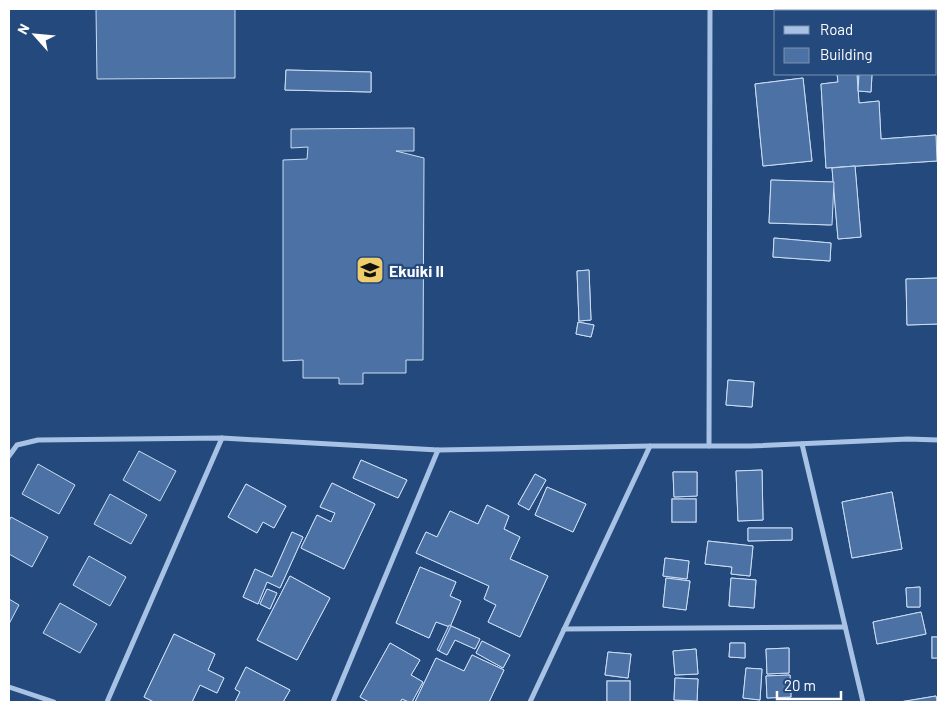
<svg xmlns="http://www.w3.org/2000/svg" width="947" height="711" font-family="Barlow,sans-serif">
	<rect width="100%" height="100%" fill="#24497c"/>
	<g fill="#4c72a5" stroke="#cbddf4">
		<path d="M96,9H235V78L97,79Z"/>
		<path d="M831,9H876L841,11H831Z"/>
		<path d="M831,9H876L841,11H831Z"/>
		<path d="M286,70L371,72V92L285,90Z"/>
		<path d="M286,70L371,72V92L285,90Z"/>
		<path d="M837,74H857L859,103L879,101L881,139L936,135L937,161L826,168L821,84L838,82Z"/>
		<path d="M837,74H857L859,103L879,101L881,139L936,135L937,161L826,168L821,84L838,82Z"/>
		<path d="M859,74H872L871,92L858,91Z"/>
		<path d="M859,74H872L871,92L858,91Z"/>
		<path d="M803,78L812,161L763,166L755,84Z"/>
		<path d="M803,78L812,161L763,166L755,84Z"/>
		<path d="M414,128V151H396L424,158L423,360H406V373H363V384H339V378H303V360L283,361V160L307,159L308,147L291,148V129Z"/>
		<path d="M855,166L861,237L838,239L832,168Z"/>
		<path d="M855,166L861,237L838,239L832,168Z"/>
		<path d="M771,180L833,182L831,225L769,223Z"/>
		<path d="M771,180L834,182L832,225L769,223Z"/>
		<path d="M774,238L831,243L830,261L773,257Z"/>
		<path d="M774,238L831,243L830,261L773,257Z"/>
		<path d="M589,270L591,320L579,321L577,271Z"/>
		<path d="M589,270L591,320L579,321L577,271Z"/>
		<path d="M938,278V324L907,325L906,279Z"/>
		<path d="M938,278V324L907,325L906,279Z"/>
		<path d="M578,322L594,325L591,337L576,334Z"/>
		<path d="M578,322L594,325L591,337L576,334Z"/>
		<path d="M728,380L754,382L752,407L726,405Z"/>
		<path d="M728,380L754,382L752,407L726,405Z"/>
		<path d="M139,451L176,471L160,501L123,480Z"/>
		<path d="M361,460L407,480L398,498L353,478Z"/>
		<path d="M361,460L407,480L398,498L353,478Z"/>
		<path d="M38,464L75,485L59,514L22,494Z"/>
		<path d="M762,470L763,520L738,521L736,471Z"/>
		<path d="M762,470L763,520L738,521L736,471Z"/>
		<path d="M673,472H697V496L674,497Z"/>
		<path d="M673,472H697V496L674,497Z"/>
		<path d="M535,474L546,480L529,510L518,504Z"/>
		<path d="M535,474L546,480L529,510L518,504Z"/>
		<path d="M332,483L375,504L344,569L301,548L317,515L331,522L335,513L320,507Z"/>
		<path d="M332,483L375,504L344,569L301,548L317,515L331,522L335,513L320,507Z"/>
		<path d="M246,484L286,506L274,528L263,522L257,533L228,517Z"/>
		<path d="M246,484L286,506L274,528L263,522L257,533L228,517Z"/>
		<path d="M547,487L586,504L573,532L535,515Z"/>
		<path d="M547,487L586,504L573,532L535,515Z"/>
		<path d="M892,492L902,549L852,558L842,502Z"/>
		<path d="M892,492L902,549L852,558L842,502Z"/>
		<path d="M110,494L147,515L131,544L94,524Z"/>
		<rect x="672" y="499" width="24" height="23"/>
		<rect x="672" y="499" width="24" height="23"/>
		<path d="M487,505L509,516L504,529L520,537L510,559L548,576L520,637L488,622L496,605L484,599L489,586L416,553L426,532L437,537L450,511L478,524Z"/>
		<path d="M487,505L509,516L504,529L520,537L510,559L548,576L520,637L488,622L496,605L484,599L489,586L416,553L426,532L437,537L450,511L478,524Z"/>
		<path d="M11,517L48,537L32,567L9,554V521Z"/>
		<path d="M748,528H792V540L748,541Z"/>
		<path d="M748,528H792V540L748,541Z"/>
		<path d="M292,532L303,537L280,588L267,582L258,604L243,597L255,569L272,577Z"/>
		<path d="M292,532L303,537L280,588L267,582L258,604L243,597L255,569L272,577Z"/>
		<path d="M708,541L753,546L750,576L731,574L732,567L705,564Z"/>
		<path d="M708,541L753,546L750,576L731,574L732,567L705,564Z"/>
		<path d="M89,556L126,577L110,606L73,585Z"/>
		<path d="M665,558L689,561L687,579L663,576Z"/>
		<path d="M665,558L689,561L687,579L663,576Z"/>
		<path d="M420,567L456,582L450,596L461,601L450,627L436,622L429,638L396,623Z"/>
		<path d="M420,567L456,582L450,596L461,601L450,627L436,622L429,638L396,623Z"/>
		<path d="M290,576L330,598L297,660L257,640Z"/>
		<path d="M290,576L330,598L297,660L257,640Z"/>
		<path d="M666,578L690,581L686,610L663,607Z"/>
		<path d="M666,578L690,581L686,610L663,607Z"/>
		<path d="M731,578L756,580L754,608L729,606Z"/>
		<path d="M731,578L756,580L754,608L729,606Z"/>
		<path d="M920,587V607H907L906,588Z"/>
		<path d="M920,587V607H907L906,588Z"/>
		<path d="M267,589L277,593L270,609L260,604Z"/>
		<path d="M267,589L277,593L270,609L260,604Z"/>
		<path d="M9,599L19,605L9,624Z"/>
		<path d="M60,603L97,624L80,653L43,633Z"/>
		<path d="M921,612L926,634L877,644L873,622Z"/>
		<path d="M921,612L926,634L877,644L873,622Z"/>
		<path d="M449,625L480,639L475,649L455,640L447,655L437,650Z"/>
		<path d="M451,626L480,639L475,649L455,640L447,655L439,651Z"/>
		<path d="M174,634L215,654L208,670L224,678L217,693L200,685L192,702H154L144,697Z"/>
		<path d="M174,634L215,654L208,670L224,678L217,693L200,685L192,702H154L144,697Z"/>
		<rect x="932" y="637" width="6" height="21"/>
		<rect x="932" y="637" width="6" height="21"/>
		<path d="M482,641L510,655L503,668L476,653Z"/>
		<path d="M482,641L510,655L503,668L476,653Z"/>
		<path d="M390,643L420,660L411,675L423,682L412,702H409L402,699L400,702H369L360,697Z"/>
		<path d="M390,643L420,660L411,675L423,682L412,702H409L402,699L400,702H369L360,697Z"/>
		<path d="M730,643H745V658L729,657Z"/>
		<path d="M730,643H745V658L729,657Z"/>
		<path d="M789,648V673L767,674L766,649Z"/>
		<path d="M789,648V673L767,674L766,649Z"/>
		<path d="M696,649L698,674L675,675L673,651Z"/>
		<path d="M696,649L698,674L675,675L673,651Z"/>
		<path d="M608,652L631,654L628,678L605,675Z"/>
		<path d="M608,652L631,654L628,678L605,675Z"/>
		<path d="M472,655L504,670L489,702H415L436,658L464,671Z"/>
		<path d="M472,655L504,670L489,702H415L436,658L464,671Z"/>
		<path d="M246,667L290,690L283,702H235L240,692L235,689Z"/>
		<path d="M246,667L290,690L283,702H235L240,692L235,689Z"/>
		<path d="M746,668L762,669L760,700L743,698Z"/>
		<path d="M746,668L762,669L760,700L743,698Z"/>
		<path d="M790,675L791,697L767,698L766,676Z"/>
		<path d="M790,675L791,697L767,698L766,676Z"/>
		<path d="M675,678L698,679L697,701L674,700Z"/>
		<path d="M675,678L698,679L697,701L674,700Z"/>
		<rect x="607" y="681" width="23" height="21"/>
		<rect x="607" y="681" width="23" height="21"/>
		<path d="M936,696L937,702H900Z"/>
		<path d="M936,696L937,702H900Z"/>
	</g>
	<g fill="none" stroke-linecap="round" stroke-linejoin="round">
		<g stroke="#a8c2e5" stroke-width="5">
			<path d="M802,444L863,702"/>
			<path d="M709,446L710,9"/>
			<path d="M9,456L17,445L38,440L222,438L438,450L650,446H750L908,439L938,440"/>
			<path d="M564,629L845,627"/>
			<path d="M9,687L54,702"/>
			<path d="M107,702L222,438"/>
			<path d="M333,702L438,450"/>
			<path d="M530,702L650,446"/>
		</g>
	</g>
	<defs>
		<symbol id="school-square" viewBox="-11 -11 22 22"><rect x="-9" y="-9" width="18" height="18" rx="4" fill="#efcc6c" stroke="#24497c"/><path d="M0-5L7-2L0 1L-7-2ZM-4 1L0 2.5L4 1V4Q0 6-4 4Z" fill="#111"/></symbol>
	</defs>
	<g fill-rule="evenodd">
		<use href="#school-square" x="354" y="254" width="32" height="32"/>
	</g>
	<g text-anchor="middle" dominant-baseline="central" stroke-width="4.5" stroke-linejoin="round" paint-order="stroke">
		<g font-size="16" font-weight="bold" fill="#fff" stroke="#24497c" text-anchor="start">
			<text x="389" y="270">Ekuiki II</text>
		</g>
	</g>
	<rect width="947" height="711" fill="none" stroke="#ffffff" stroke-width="20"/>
	<rect x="774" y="10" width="162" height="65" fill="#24497c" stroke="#7c92b0"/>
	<rect x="784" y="26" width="25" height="8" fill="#a8c2e5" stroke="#7c92b0"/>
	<text x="820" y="35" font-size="15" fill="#ffffff">Road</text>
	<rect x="784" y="48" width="25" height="15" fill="#4c72a5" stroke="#7c92b0"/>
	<text x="820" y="60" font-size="15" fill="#ffffff">Building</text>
	<g transform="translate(35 35) rotate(297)" stroke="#24497c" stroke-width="4" paint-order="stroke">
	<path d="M0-4L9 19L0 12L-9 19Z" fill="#ffffff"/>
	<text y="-8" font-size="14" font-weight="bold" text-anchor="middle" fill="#ffffff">N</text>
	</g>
	<path d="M777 691v8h64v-8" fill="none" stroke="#ffffff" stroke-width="2.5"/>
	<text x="784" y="691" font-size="15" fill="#ffffff" stroke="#24497c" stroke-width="4" paint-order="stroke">20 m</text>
</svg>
